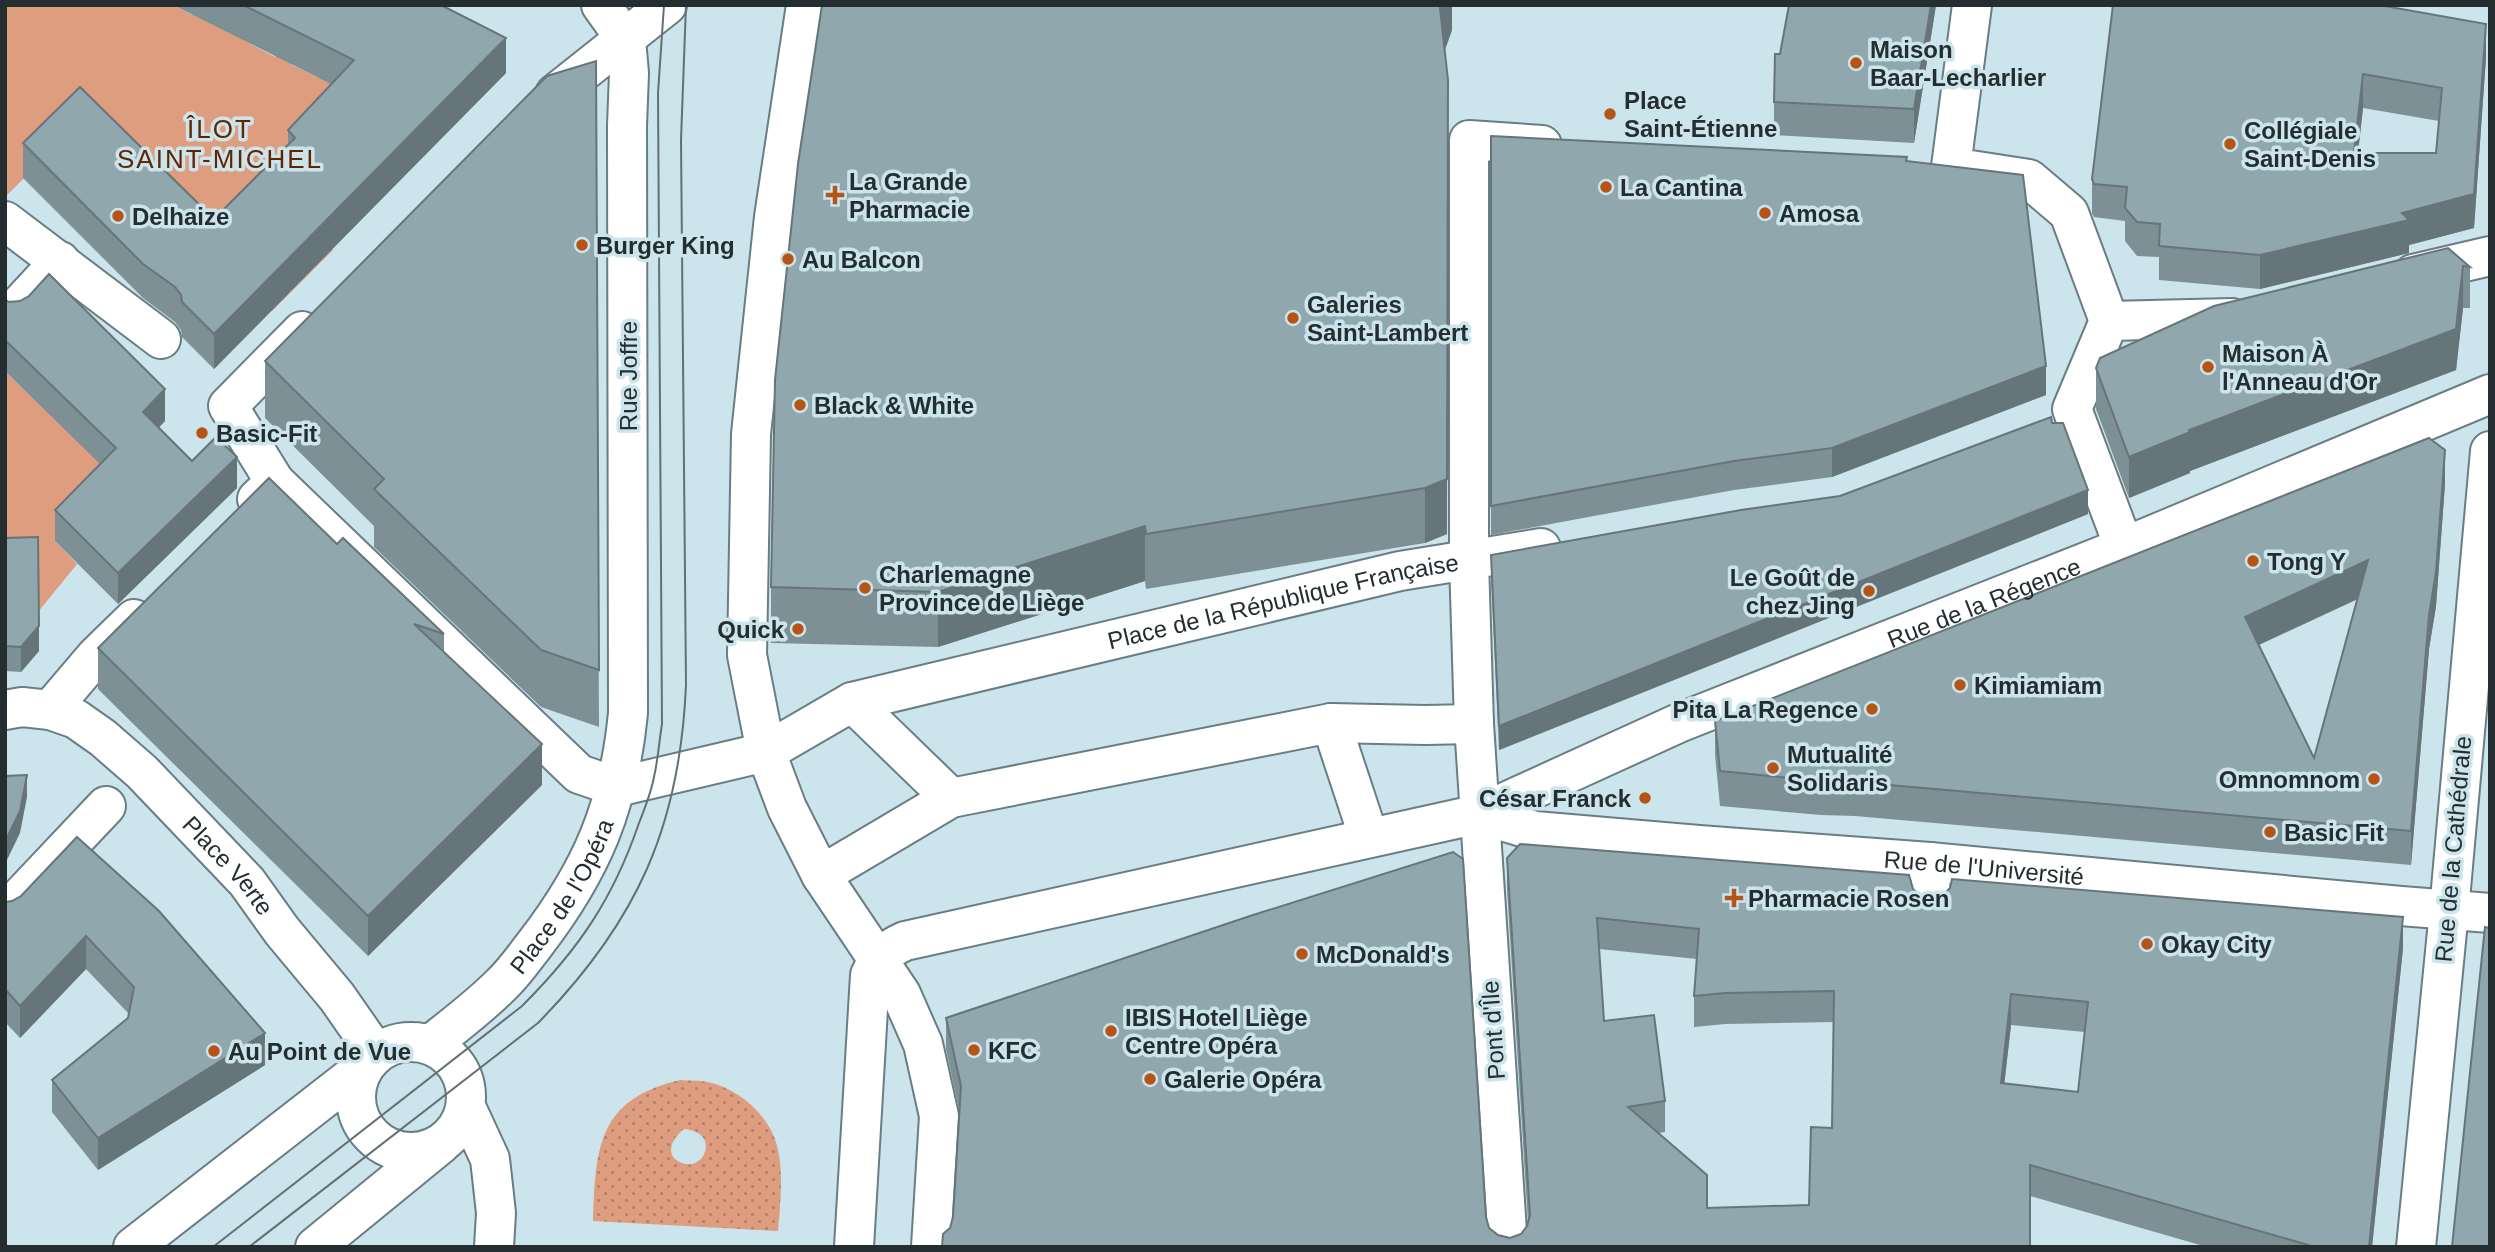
<svg xmlns="http://www.w3.org/2000/svg" width="2495" height="1252" font-family="Helvetica,sans-serif">
	<defs>
		<pattern id="grass-dots" width="8" height="8" patternUnits="userSpaceOnUse" patternTransform="scale(1.75)"><rect width="8" height="8" fill="#de9d7e"/><path d="M2 2h.1M6 6h.1" fill="none" stroke="#b48068" stroke-width="1.8" stroke-linecap="round"/></pattern>
	</defs>
	<rect width="100%" height="100%" fill="#cce4eb"/>
	<path fill="url(#grass-dots)" fill-rule="evenodd" d="M680,1080C689,1081 699,1080 708,1082C742,1090 774,1119 779,1155C783,1180 780,1206 778,1231L593,1221C596,1147 597,1100 680,1080ZM684,1129C721,1132 705,1172 682,1163C663,1156 672,1138 684,1129Z"/>
	<g fill="#de9d7e">
		<path d="M5,5H173L192,15L196,6L252,45L275,57L279,48L296,58L292,65L319,78L323,71L371,96L276,192L333,250L272,311L81,122L5,197Z"/>
		<path d="M5,371L101,464L55,541L77,564L38,612L5,563Z"/>
	</g>
	<g fill="none" stroke-linecap="round" stroke-linejoin="round">
		<defs>
			<g id="pedestrian">
				<path d="M806,5L774,217L751,434L747,655L766,752L787,808L821,875L901,994L923,1044L939,1116L931,1247"/>
				<path d="M555,94L667,5"/>
				<path d="M5,221L161,339"/>
				<path d="M13,312L60,261"/>
				<path id="s1" d="M275,482L579,774L617,787L766,752L852,702L1400,571L1541,548"/>
				<path d="M257,499L275,482L228,406L302,331"/>
				<path d="M852,702L951,798"/>
				<path d="M50,710L96,656L134,619"/>
				<path d="M1331,723L1369,838"/>
				<path d="M1930,862L1931,908"/>
				<path d="M821,875L951,798L1331,723L1425,725L1474,724"/>
				<path d="M1508,1247L1474,724L1469,561V140L1542,145"/>
				<path d="M2416,1247L2449,911"/>
			</g>
			<g id="minor">
				<path d="M1972,5L1951,167L2029,179L2069,213L2109,321"/>
				<path d="M2413,274L2490,256"/>
				<path d="M2109,321L2232,318"/>
				<path d="M2109,321L2072,409L2124,547"/>
				<path id="s2" d="M5,710L22,707L50,710L76,719L103,738L142,772L247,882L282,931L337,997L376,1053"/>
				<path id="s3" d="M1479,814L1535,831L1699,845L1930,862L2401,906L2490,913"/>
				<path d="M2449,911L2490,451"/>
				<path d="M5,913L106,806"/>
				<circle cx="411" cy="1097" r="55"/>
				<path id="s4" d="M431,1044C455,1025 479,1007 501,985C514,973 524,958 535,944C592,870 619,806 628,713L627,126L629,73L626,40L601,5"/>
				<path d="M466,1107L490,1159L496,1213L494,1247"/>
				<path d="M133,1247L363,1068"/>
				<path d="M315,1247L441,1144"/>
				<path id="s5" d="M854,1247L870,975C878,958 887,949 905,941L1479,814L1681,722L2124,547L2490,394"/>
			</g>
		</defs>
		<use href="#pedestrian" stroke="#687e84" stroke-width="42"/>
		<use href="#minor" stroke="#687e84" stroke-width="42"/>
		<use href="#pedestrian" stroke="#fff" stroke-width="38"/>
		<use href="#minor" stroke="#fff" stroke-width="38"/>
		<g stroke="#627175" stroke-width="2">
			<path d="M213,1247L522,1006C579,949 613,899 639,823C645,808 651,793 654,777C658,760 659,742 662,724L658,93L664,5"/>
			<path d="M249,1247L538,1023C637,922 680,826 686,685L681,140L686,5"/>
		</g>
	</g>
	<g fill="#7d9096" fill-rule="evenodd">
		<path d="M173,5H441L506,73L214,369L182,337L181,330L175,322L143,298L23,178V143L214,219L288,146V130L331,84Z"/>
		<path d="M1452,5V30L1445,50L1447,534L1425,543L1146,589L1145,581L938,647L771,643V587Z"/>
		<path d="M1789,5H1936L1914,143L1774,135V102L1780,54Z"/>
		<path d="M2113,5L2486,57L2474,228L2409,245V253L2260,289L2159,280V257L2137,256L2125,241V221L2094,217L2092,213V179ZM2363,108L2439,121L2436,153H2358Z"/>
		<path d="M596,61L599,727L541,707L374,547V526L265,418V361Z"/>
		<path d="M1491,136L1907,161L2046,395L1832,477L1734,490L1491,535Z"/>
		<path d="M2395,260L2470,267V308H2463L2456,370L2190,471V473L2129,498L2096,409V368L2395,262Z"/>
		<path d="M5,300L165,421L158,428L192,461L237,488L118,604L55,541V510L100,464L5,371Z"/>
		<path d="M2052,423L2088,514L1499,750L1491,579V555L1840,496Z"/>
		<path d="M2445,484L2436,606L2429,649L2411,865L1855,816L1821,815L1720,806L1715,755V721ZM2358,599L2314,758L2259,645Z"/>
		<path d="M5,538L39,651L21,672L5,671Z"/>
		<path d="M337,544L444,634V653L542,785L368,956L98,689V648Z"/>
		<path d="M77,837L265,1065L98,1170L52,1112V1080L128,1018L129,1014L86,969L20,1038L5,1022V902L12,901L21,896Z"/>
		<path d="M1520,844L1909,875L1913,889L1921,896L1931,899L1943,895L1950,888L1952,879L2403,917V948L2372,1247H2207L2030,1196V1247H942L943,1234L950,1228L953,1217L959,1110L946,1049V1018L1250,916L1453,852L1463,859L1486,1217L1489,1228L1498,1235L1510,1238L1521,1234L1527,1226L1528,1222L1507,889V858ZM1599,949L1697,959L1694,996V1027L1725,1024L1834,1022L1832,1128L1811,1127L1809,1205L1707,1208V1175L1659,1133L1665,1132V1101L1654,1015L1604,1021ZM2011,1025L2085,1032L2078,1092L2004,1083Z"/>
	</g>
	<g fill="#66757a">
		<path d="M1441,5H1452V30L1440,63V8Z"/>
		<path d="M1931,5H1936L1914,143V109Z"/>
		<path d="M2486,24V57L2474,228L2409,245V253L2260,289V255L2402,213L2474,194Z"/>
		<path d="M506,38V73L214,369V334Z"/>
		<path d="M2363,74V108L2354,187V153Z"/>
		<path d="M1448,136L1447,534L1425,543V488Z"/>
		<path d="M2463,266V308L2456,370L2190,471V473L2129,498V457L2189,430Z"/>
		<path d="M2046,366V395L1832,477V448Z"/>
		<path d="M165,389V421L143,444V412Z"/>
		<path d="M2445,450V484L2436,606L2429,649L2411,865V831Z"/>
		<path d="M237,457V488L118,604V573Z"/>
		<path d="M2088,490V514L1499,750V726Z"/>
		<path d="M1145,526V581L938,647V592Z"/>
		<path d="M2368,560V594L2245,651V617Z"/>
		<path d="M39,626V651L21,672V647Z"/>
		<path d="M542,744V785L368,956V916Z"/>
		<path d="M27,775V797L20,833L5,864V842Z"/>
		<path d="M2403,917V948L2372,1247H2369Z"/>
		<path d="M86,936V969L20,1038V1006Z"/>
		<path d="M2011,994V1025L2001,1114V1083Z"/>
		<path d="M265,1033V1065L98,1170V1138Z"/>
	</g>
	<g fill="#91a7ae" stroke="#66757a" stroke-width="2" fill-rule="evenodd">
		<path d="M243,5H441L506,38L214,334L182,302L181,295L175,287L143,264L23,143L80,87L214,219L295,138L288,130L354,60Z"/>
		<path d="M822,5H1441L1440,8L1448,80L1447,479L1425,488L1146,534L1145,526L938,592L771,587L775,380L798,164Z"/>
		<path d="M1789,5H1931L1914,109L1774,102L1775,54H1780Z"/>
		<path d="M2113,5H2379L2486,24L2474,194L2402,213L2409,220L2260,255L2159,246L2160,224L2137,222L2125,208L2127,187L2094,184L2092,179ZM2363,74L2442,88L2436,153H2354Z"/>
		<path d="M596,61L599,670L541,650L374,489L384,479L265,361L547,76Z"/>
		<path d="M1491,136L1907,157L1906,161L2023,175L2046,366L1832,448L1734,461L1491,506Z"/>
		<path d="M2448,248L2470,267L2463,266L2456,329L2189,430L2190,432L2129,457L2096,368L2100,358L2214,306Z"/>
		<path d="M49,274L165,389L143,412L192,461L216,437L237,457L118,573L55,510L116,448L5,340V300L9,302L20,301L29,296Z"/>
		<path d="M2051,417L2052,423H2063L2088,490L1499,726L1491,555L1741,510L1840,496Z"/>
		<path d="M2429,438L2445,450L2436,572L2429,615L2411,831L1855,782L1821,781L1720,771L1715,721ZM2368,560L2314,758L2245,617Z"/>
		<path d="M269,478L337,544L343,538L444,634L414,624L542,744L368,916L98,648Z"/>
		<path d="M38,537L39,626L21,647L5,646V538Z"/>
		<path d="M27,775L20,811L5,842V776Z"/>
		<path d="M77,837L159,911L265,1033L98,1138L52,1080L128,1018L134,987L86,936L20,1006L5,989V902L12,901L21,896Z"/>
		<path d="M1520,844L1909,875L1913,889L1921,896L1931,899L1943,895L1950,888L1952,879L2403,917L2369,1247H2315L2030,1165V1247H942L943,1234L950,1228L953,1217L961,1086L946,1018L1250,916L1453,852L1463,859L1486,1217L1489,1228L1498,1235L1510,1238L1521,1234L1527,1226L1530,1215L1507,858ZM1597,918L1699,929L1694,996L1725,993L1834,991L1832,1128L1811,1127L1809,1205L1707,1208V1175L1628,1107L1665,1101L1654,1015L1604,1021ZM2011,994L2088,1002L2078,1092L2001,1083Z"/>
		<path d="M2485,927L2490,928V1247H2452Z"/>
	</g>
	<g fill="#b65417" stroke="#cce4eb" stroke-width="2.5">
		<circle cx="1856" cy="63" r="7"/>
		<circle cx="1610" cy="114" r="7"/>
		<circle cx="2230" cy="144" r="7"/>
		<circle cx="1606" cy="187" r="7"/>
		<path d="M831.5 184.5h7v7h7v7h-7v7h-7v-7h-7v-7h7z"/>
		<circle cx="1765" cy="213" r="7"/>
		<circle cx="118" cy="216" r="7"/>
		<circle cx="582" cy="245" r="7"/>
		<circle cx="788" cy="259" r="7"/>
		<circle cx="1293" cy="318" r="7"/>
		<circle cx="2208" cy="367" r="7"/>
		<circle cx="800" cy="405" r="7"/>
		<circle cx="202" cy="433" r="7"/>
		<circle cx="2253" cy="561" r="7"/>
		<circle cx="865" cy="588" r="7"/>
		<circle cx="1869" cy="591" r="7"/>
		<circle cx="798" cy="629" r="7"/>
		<circle cx="1960" cy="685" r="7"/>
		<circle cx="1872" cy="709" r="7"/>
		<circle cx="1773" cy="768" r="7"/>
		<circle cx="2374" cy="779" r="7"/>
		<circle cx="1645" cy="798" r="7"/>
		<circle cx="2270" cy="832" r="7"/>
		<path d="M1730.5 887.5h7v7h7v7h-7v7h-7v-7h-7v-7h7z"/>
		<circle cx="2147" cy="944" r="7"/>
		<circle cx="1302" cy="954" r="7"/>
		<circle cx="1111" cy="1031" r="7"/>
		<circle cx="974" cy="1050" r="7"/>
		<circle cx="214" cy="1051" r="7"/>
		<circle cx="1150" cy="1079" r="7"/>
	</g>
	<g text-anchor="middle" dominant-baseline="central" stroke-width="7" stroke-linejoin="round" paint-order="stroke">
		<g font-size="24" font-weight="bold" fill="#242e30" stroke="#cce4eb" text-anchor="start">
			<text x="1870" y="49">Maison<tspan x="1870" dy="28">Baar-Lecharlier</tspan></text>
			<text x="1624" y="100">Place<tspan x="1624" dy="28">Saint-Étienne</tspan></text>
			<text x="2244" y="130">Collégiale<tspan x="2244" dy="28">Saint-Denis</tspan></text>
			<text x="849" y="181">La Grande<tspan x="849" dy="28">Pharmacie</tspan></text>
			<text x="1620" y="187">La Cantina</text>
			<text x="1779" y="213">Amosa</text>
			<text x="132" y="216">Delhaize</text>
			<text x="596" y="245">Burger King</text>
			<text x="802" y="259">Au Balcon</text>
			<text x="1307" y="304">Galeries<tspan x="1307" dy="28">Saint-Lambert</tspan></text>
			<text x="2222" y="353">Maison À<tspan x="2222" dy="28">l'Anneau d'Or</tspan></text>
			<text x="814" y="405">Black &amp; White</text>
			<text x="216" y="433">Basic-Fit</text>
			<text x="2267" y="561">Tong Y</text>
			<text x="879" y="574">Charlemagne<tspan x="879" dy="28">Province de Liège</tspan></text>
			<text x="1855" y="577" text-anchor="end">Le Goût de<tspan x="1855" dy="28">chez Jing</tspan></text>
			<text x="784" y="629" text-anchor="end">Quick</text>
			<text x="1974" y="685">Kimiamiam</text>
			<text x="1858" y="709" text-anchor="end">Pita La Regence</text>
			<text x="1787" y="754">Mutualité<tspan x="1787" dy="28">Solidaris</tspan></text>
			<text x="2360" y="779" text-anchor="end">Omnomnom</text>
			<text x="1631" y="798" text-anchor="end">César Franck</text>
			<text x="2284" y="832">Basic Fit</text>
			<text x="1748" y="898">Pharmacie Rosen</text>
			<text x="2161" y="944">Okay City</text>
			<text x="1316" y="954">McDonald's</text>
			<text x="1125" y="1017">IBIS Hotel Liège<tspan x="1125" dy="28">Centre Opéra</tspan></text>
			<text x="988" y="1050">KFC</text>
			<text x="228" y="1051">Au Point de Vue</text>
			<text x="1164" y="1079">Galerie Opéra</text>
		</g>
		<g font-size="24" fill="#242e30" stroke="#cce4eb">
			<text transform="translate(628 376) rotate(-90)">Rue Joffre</text>
			<text stroke="none"><textPath href="#s1" startOffset="1157">Place de la République Française</textPath></text>
			<text stroke="none"><textPath href="#s5" startOffset="1458">Rue de la Régence</textPath></text>
			<text transform="translate(2453 849) rotate(-85)">Rue de la Cathédrale</text>
			<text stroke="none"><textPath href="#s2" startOffset="285">Place Verte</textPath></text>
			<text stroke="none"><textPath href="#s3" startOffset="509">Rue de l'Université</textPath></text>
			<text stroke="none"><textPath href="#s4" startOffset="200">Place de l'Opéra</textPath></text>
			<text transform="translate(1493 1030) rotate(-94)">Pont d'Île</text>
		</g>
		<g font-size="26" letter-spacing="2" fill="#622500" stroke="#cce4eb">
			<text x="220" y="129">ÎLOT<tspan x="220" dy="30">SAINT-MICHEL</tspan></text>
		</g>
	</g>
	<rect width="2495" height="1252" fill="none" stroke="#242e30" stroke-width="14"/>
</svg>
